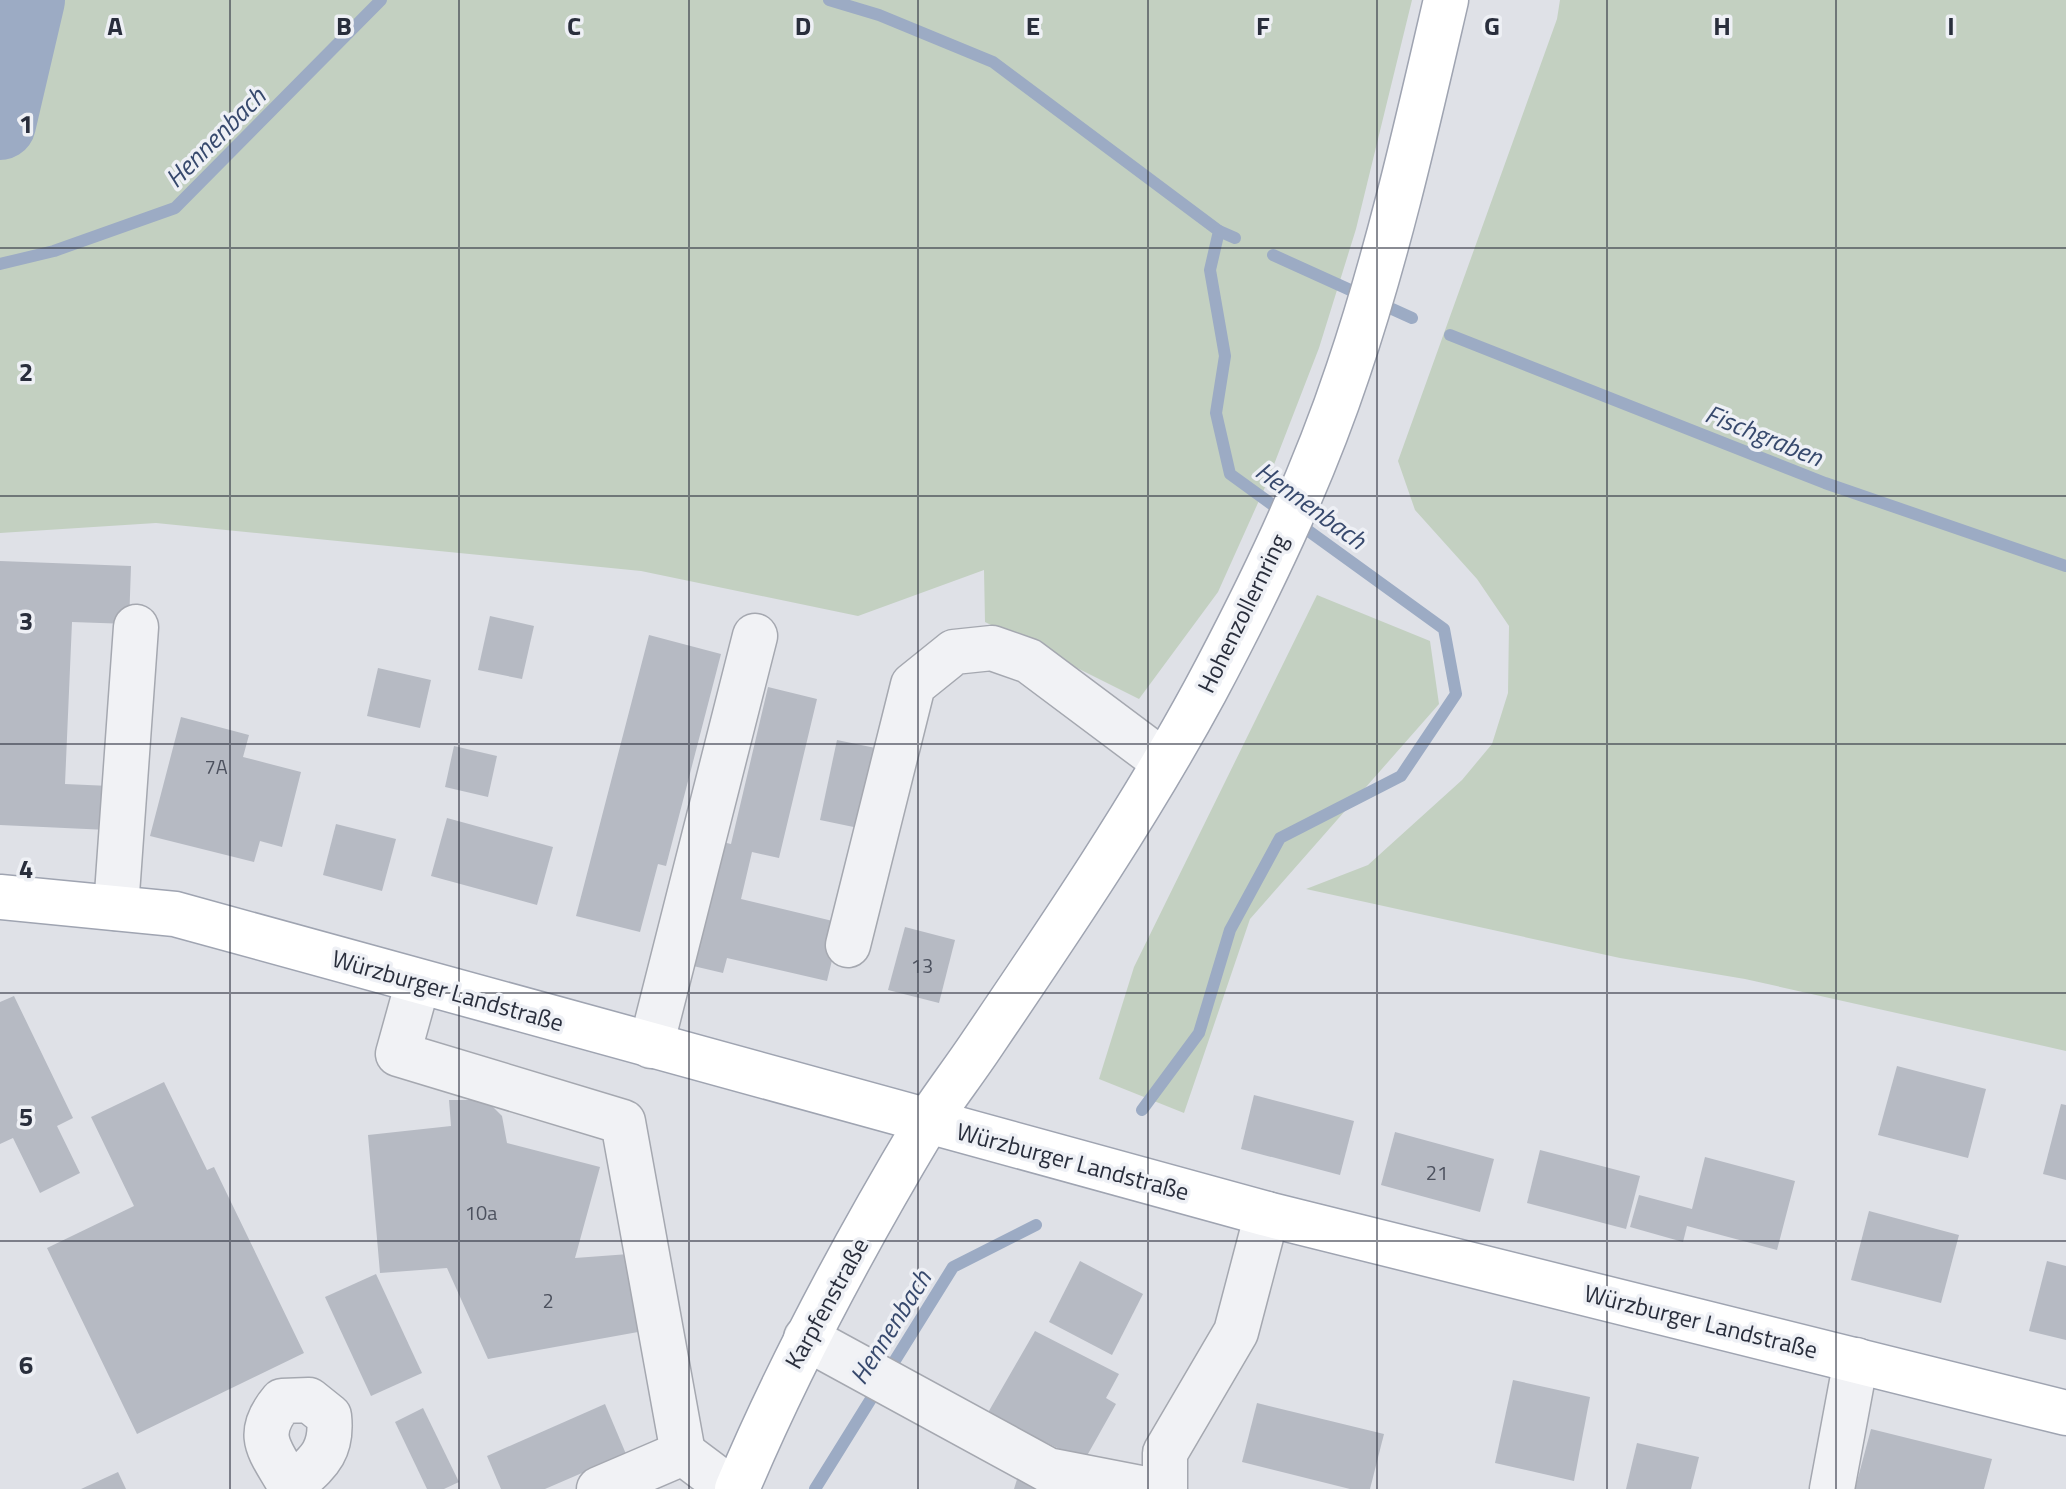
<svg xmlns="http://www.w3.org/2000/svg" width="2066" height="1489" font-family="'Titillium Web',sans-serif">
	<rect width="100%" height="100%" fill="#dfe1e7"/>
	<g fill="#c3d0c1">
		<path d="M0,0H1412L1356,229L1319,348L1266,485L1218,592L1139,699L985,622L984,570L858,616L641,571L156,523L0,533Z"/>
		<path d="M1560,0H2066V1051L1745,979L1620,958L1306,889L1368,865L1462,780L1492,744L1508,693L1509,626L1477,579L1415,510L1398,461L1557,19Z"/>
		<path d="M1317,595L1430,641L1439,704L1250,919L1184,1113L1099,1079L1134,967Z"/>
	</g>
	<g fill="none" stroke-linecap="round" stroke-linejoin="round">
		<g stroke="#9cabc4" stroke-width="12">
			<path d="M829,0L879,15L993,62L1219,231L1210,270L1225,356L1216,413L1230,474L1444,629L1456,694L1401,776L1280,838L1230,930L1199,1033L1142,1110"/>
			<path d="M1219,231L1235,238"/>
			<path d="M1273,255L1412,318"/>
			<path d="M0,264L54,251L175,208L381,0"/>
			<path d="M1450,335L1825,483L2066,566"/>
			<path d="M815,1489L953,1267L1036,1225"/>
		</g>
		<path stroke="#9cabc4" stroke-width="72" d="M0,124L29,0"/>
	</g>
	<g fill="#b6bac3">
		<path d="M0,561L131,566L129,624L72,622L65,784L110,786L108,830L0,825Z"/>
		<path d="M490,616L534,626L522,679L478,670Z"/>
		<path d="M649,635L721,654L666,866L658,864L640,932L576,916Z"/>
		<path d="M378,668L431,680L420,728L367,716Z"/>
		<path d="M768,687L817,699L779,858L752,852L741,899L841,923L827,981L727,958L723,973L689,965L718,841L731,844Z"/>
		<path d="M181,717L249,735L243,757L301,772L282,847L260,841L254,862L150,836Z"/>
		<path d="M837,740L885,750L868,830L820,820Z"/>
		<path d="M454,746L497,756L488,797L445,787Z"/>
		<path d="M447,818L553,847L537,905L431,876Z"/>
		<path d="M336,824L396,839L382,891L323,875Z"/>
		<path d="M905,927L955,940L939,1003L888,990Z"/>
		<path d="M14,996L73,1118L57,1126L80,1173L40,1193L13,1138L0,1144V1002Z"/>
		<path d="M1897,1066L1986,1089L1968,1158L1878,1135Z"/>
		<path d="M164,1082L207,1170L214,1167L304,1353L137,1434L47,1248L134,1206L91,1117Z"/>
		<path d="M1254,1095L1354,1121L1340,1175L1241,1149Z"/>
		<path d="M449,1100H486L502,1116L507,1143L600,1167L575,1258L629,1254L638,1332L488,1359L447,1268L380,1273L368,1135L451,1126Z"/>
		<path d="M2061,1104L2066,1105V1180L2043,1174Z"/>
		<path d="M1395,1132L1494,1159L1480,1212L1381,1185Z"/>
		<path d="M1540,1150L1640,1176L1626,1229L1527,1203Z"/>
		<path d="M1705,1157L1795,1181L1777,1250L1687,1226L1683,1242L1630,1227L1639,1195L1692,1209Z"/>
		<path d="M1869,1211L1959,1235L1941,1303L1851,1280Z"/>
		<path d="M1080,1261L1143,1294L1112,1355L1049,1322Z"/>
		<path d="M2047,1261L2066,1266V1340L2029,1331Z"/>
		<path d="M376,1274L422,1373L371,1396L325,1297Z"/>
		<path d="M1035,1331L1119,1374L1106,1398L1116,1404L1084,1461L1041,1440L1034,1452L982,1423Z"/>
		<path d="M1513,1380L1590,1397L1574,1481L1495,1463Z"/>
		<path d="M1257,1403L1384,1434L1370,1489H1350L1242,1462Z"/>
		<path d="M605,1404L626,1454L545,1489H501L487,1456Z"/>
		<path d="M423,1408L459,1482L444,1489H427L395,1422Z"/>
		<path d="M1871,1429L1992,1459L1984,1489H1855Z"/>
		<path d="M1637,1443L1699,1457L1691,1489H1626Z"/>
		<path d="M118,1472L126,1489H81Z"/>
		<path d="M1019,1473L1069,1489H1014Z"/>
	</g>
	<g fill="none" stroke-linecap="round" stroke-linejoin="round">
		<defs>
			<g id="minor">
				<path d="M116,908L136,627"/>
				<path d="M848,945L913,685L954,652L992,648L1029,661L1164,762"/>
				<path d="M418,982L398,1054L623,1122L683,1453"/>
				<path d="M651,1046L755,636"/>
				<path d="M806,1338L1048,1470L1146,1489"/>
				<path d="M291,1487C317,1463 333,1453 329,1416L309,1400L282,1401C251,1438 273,1452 292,1489"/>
				<path d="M599,1489L683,1453L731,1489"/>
				<path d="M1165,1489V1453L1236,1332L1267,1214"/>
				<path d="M1832,1489L1856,1360"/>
			</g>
			<g id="major">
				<path d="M0,897L175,914L1267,1214L2066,1413"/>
				<path d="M737,1489C790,1363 855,1243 925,1126C943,1098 964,1071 982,1044C1060,929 1139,813 1205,691C1260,588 1311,482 1348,371C1389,250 1417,125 1446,0"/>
			</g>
		</defs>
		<use href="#minor" stroke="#a5a8b0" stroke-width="47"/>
		<use href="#major" stroke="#9fa4b1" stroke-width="47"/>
		<use href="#minor" stroke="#f1f2f5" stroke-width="44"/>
		<use href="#major" stroke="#fff" stroke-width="44"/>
	</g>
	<path fill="none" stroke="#292e3c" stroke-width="2" stroke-opacity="0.55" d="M230,0V1489M459,0V1489M689,0V1489M918,0V1489M1148,0V1489M1377,0V1489M1607,0V1489M1836,0V1489M0,248H2066M0,496H2066M0,744H2066M0,993H2066M0,1241H2066"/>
	<g text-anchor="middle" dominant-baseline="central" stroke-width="7" stroke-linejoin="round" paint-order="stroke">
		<g font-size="20" fill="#4c515e">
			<text x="216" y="766">7A</text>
			<text x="922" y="965">13</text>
			<text x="1437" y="1172">21</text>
			<text x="481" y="1212">10a</text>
			<text x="548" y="1300">2</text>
		</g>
		<g font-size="24" fill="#292e3c" stroke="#eef0f5">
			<text transform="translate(1242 613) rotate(-64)">Hohenzollernring</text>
			<text transform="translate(448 990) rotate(16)">Würzburger Landstraße</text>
			<text transform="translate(1073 1161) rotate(15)">Würzburger Landstraße</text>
			<text transform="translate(826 1303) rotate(-61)">Karpfenstraße</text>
			<text transform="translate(1701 1321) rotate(14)">Würzburger Landstraße</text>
		</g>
		<g font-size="26" font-style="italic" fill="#37496d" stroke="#eef0f5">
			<text transform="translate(215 137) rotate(-45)">Hennenbach</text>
			<text transform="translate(1764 435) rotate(22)">Fischgraben</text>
			<text transform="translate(1311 505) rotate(36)">Hennenbach</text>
			<text transform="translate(890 1327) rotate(-58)">Hennenbach</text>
		</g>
	</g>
	<g font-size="26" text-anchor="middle" font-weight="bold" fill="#292e3c" stroke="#eef0f5" stroke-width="7" stroke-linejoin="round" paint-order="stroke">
		<text x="115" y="35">A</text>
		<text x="344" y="35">B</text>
		<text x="574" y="35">C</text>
		<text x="803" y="35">D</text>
		<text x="1033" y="35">E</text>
		<text x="1263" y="35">F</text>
		<text x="1492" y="35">G</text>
		<text x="1722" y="35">H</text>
		<text x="1951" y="35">I</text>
		<text x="26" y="133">1</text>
		<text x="26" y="381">2</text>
		<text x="26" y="630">3</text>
		<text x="26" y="878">4</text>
		<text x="26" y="1126">5</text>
		<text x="26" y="1374">6</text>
	</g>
</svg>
